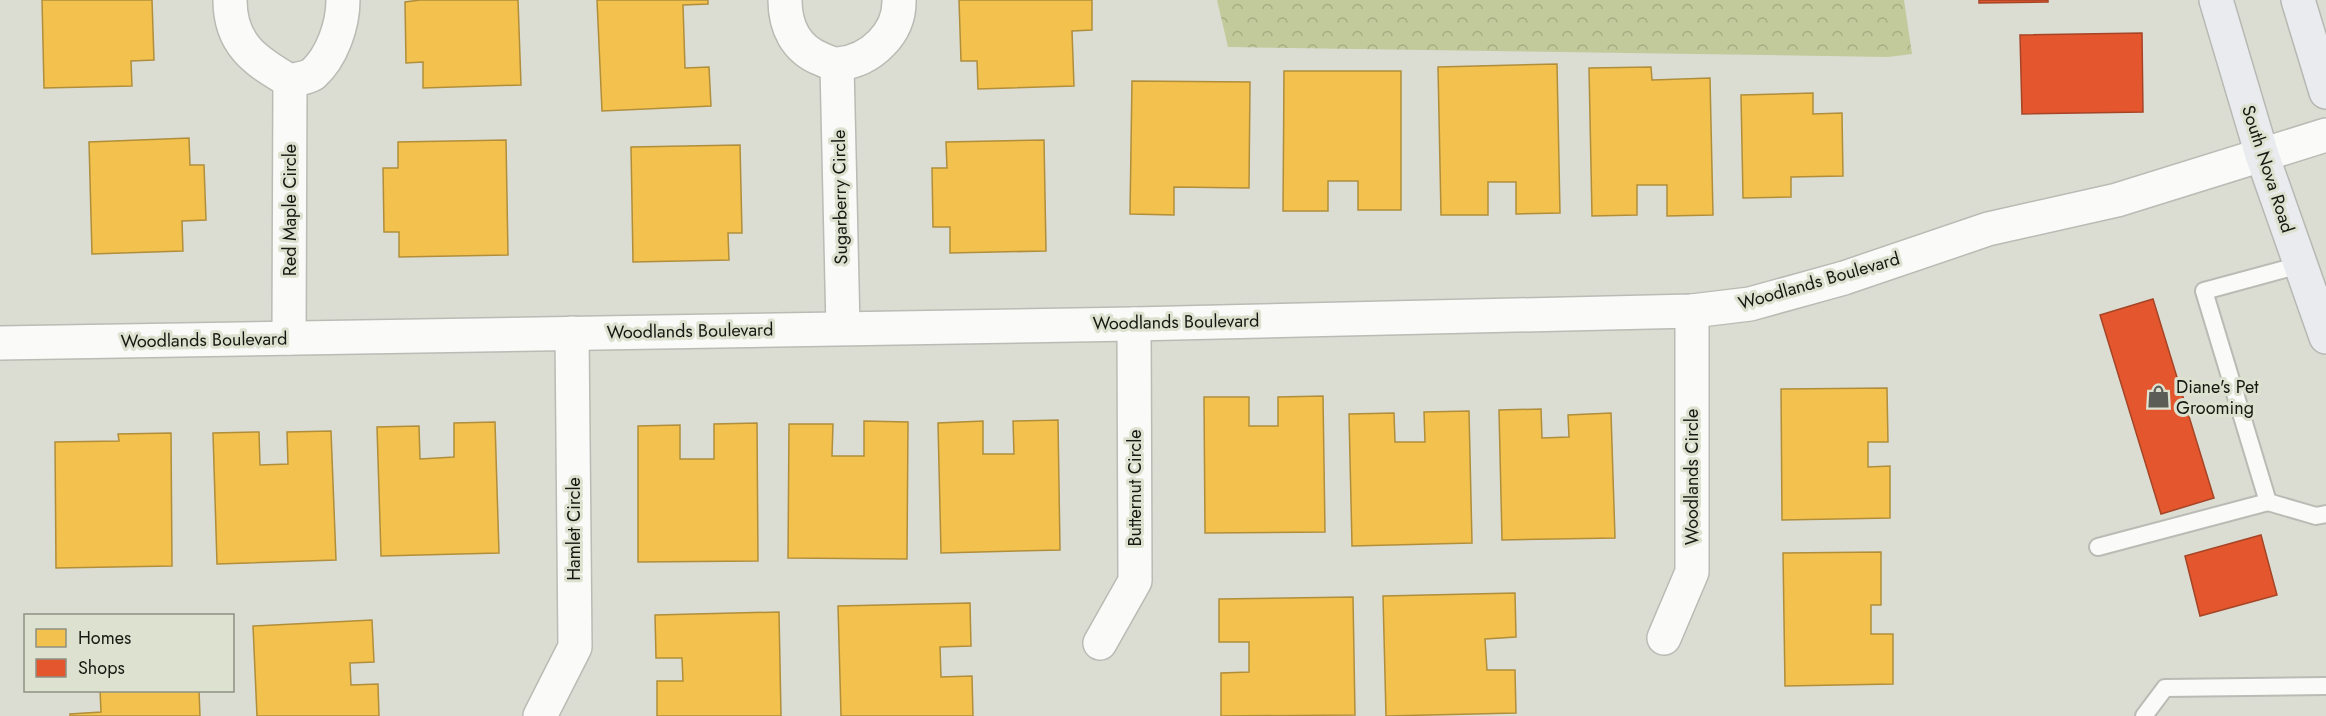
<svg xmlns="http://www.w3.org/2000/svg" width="2326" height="716" font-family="Jost,sans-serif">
	<defs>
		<pattern id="forest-crowns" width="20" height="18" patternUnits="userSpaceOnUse" patternTransform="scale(1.5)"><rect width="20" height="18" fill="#c2ca9b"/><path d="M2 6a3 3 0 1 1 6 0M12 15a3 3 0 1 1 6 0" fill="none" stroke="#a6ad84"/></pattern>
	</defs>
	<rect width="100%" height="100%" fill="#dbddd3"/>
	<path fill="url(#forest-crowns)" d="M1217,0H1904L1912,54L1888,57L1228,47Z"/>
	<g fill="#f2c14e" stroke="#b08e3c" stroke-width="1.5">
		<path d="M42,0H152L154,60L131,61L132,86L44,88Z"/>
		<path d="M420,0H518L521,85L423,88V62L406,63L405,2Z"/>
		<path d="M597,0H708V4L683,5L685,68L709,67L711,106L602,111Z"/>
		<path d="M959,0H1092V30L1072,31L1074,86L978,89L977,61H961Z"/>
		<path d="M1557,64L1560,213L1516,214V182H1488V215H1441L1438,67Z"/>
		<path d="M1651,67L1652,80L1710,78L1713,215L1667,216V185H1637V215L1592,216L1589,68Z"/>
		<path d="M1284,71H1401V210H1358V181H1328V211H1283Z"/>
		<path d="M1132,81L1250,82L1249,188L1174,187V215L1130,214Z"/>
		<path d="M1813,93V114L1842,113L1843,176L1791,177V197L1743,198L1741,95Z"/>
		<path d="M189,138L190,165H204L206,220L182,221L183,251L92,254L89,142Z"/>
		<path d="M506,140L508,255L399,257V232H384L383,168H398V142Z"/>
		<path d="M1044,140L1046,251L950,253V227H933L932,168H947L946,142Z"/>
		<path d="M740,145L742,233H728L729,260L633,262L631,147Z"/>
		<path d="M1887,388L1888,442H1868V467L1890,466V518L1782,520L1781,389Z"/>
		<path d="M1323,396L1325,532L1205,533L1204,397H1249V426H1278V397Z"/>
		<path d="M1541,409L1542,438L1569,437L1568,415L1611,413L1615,538L1502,540L1499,410Z"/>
		<path d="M1469,411L1472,543L1352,546L1349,414L1394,413L1395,442H1425L1424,412Z"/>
		<path d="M1058,420L1060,550L941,553L938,423L983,421V454H1014L1013,421Z"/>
		<path d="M864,421L908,422L907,559L788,558L789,424H833L832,456H864Z"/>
		<path d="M495,422L499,553L381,556L377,427L419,426L420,459L454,457V423Z"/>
		<path d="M757,423L758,561L638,562V426L680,425V459H714V424Z"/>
		<path d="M331,431L336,560L217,564L213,433L259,432L260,465L288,464L287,432Z"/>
		<path d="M171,433L172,566L56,568L55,442L119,441L118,434Z"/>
		<path d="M1881,552V605H1871V634H1893V684L1785,686L1783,553Z"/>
		<path d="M1515,593L1516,637L1485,639L1487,670H1515L1516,713L1386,716L1383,596Z"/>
		<path d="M1353,597L1355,715L1221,716V673L1249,672V642H1219V599Z"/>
		<path d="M970,603L971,646L940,647L941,677L972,676L973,716H841L838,606Z"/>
		<path d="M779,612L781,716H657V681H683L682,658H656L655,615Z"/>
		<path d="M372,620L374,662L350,663L351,685L378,684L379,716H257L253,626Z"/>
		<path d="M100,690H199L200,716H70V714L101,712Z"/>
	</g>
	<g fill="#e4572e" stroke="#a64426" stroke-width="1.5">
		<path d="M1979,0H2048V2L1979,3Z"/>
		<path d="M2142,33L2143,112L2022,114L2020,35Z"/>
		<path d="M2153,299L2214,498L2161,514L2100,315Z"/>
		<path d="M2261,535L2277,595L2200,616L2185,556Z"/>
	</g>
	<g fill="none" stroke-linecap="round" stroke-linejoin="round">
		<defs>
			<g id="lane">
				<path d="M2300,265L2204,291L2268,502L2316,516L2326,514"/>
				<path d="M2098,547L2268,502"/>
				<path d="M2144,716L2165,688L2326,686"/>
			</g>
			<g id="street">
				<path d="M230,0C230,44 255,61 290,81C297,79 307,78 313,74C332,57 343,25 343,0"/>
				<path d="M785,0C785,27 796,49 821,59C826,61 833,65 838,64C871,61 900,33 899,0"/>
				<path d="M837,65L843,328"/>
				<path d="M289,338L290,81"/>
				<path d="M0,343L1134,324L1692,311L1750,304L1844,278L1988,229L2117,200L2326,135"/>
				<path d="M1664,638L1692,572V311"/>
				<path d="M1100,643L1135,581L1134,324"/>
				<path d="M540,716L575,647L572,333"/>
			</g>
			<g id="primary">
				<path d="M2216,0L2262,155L2326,337"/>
				<path d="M2298,0L2326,92"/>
			</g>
		</defs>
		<use href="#lane" stroke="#babbb4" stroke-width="20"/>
		<use href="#street" stroke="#babbb4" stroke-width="36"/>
		<use href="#primary" stroke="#b7b8b3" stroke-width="36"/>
		<use href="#lane" stroke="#fafaf8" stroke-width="16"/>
		<use href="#street" stroke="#fafaf8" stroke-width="33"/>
		<use href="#primary" stroke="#e9ebee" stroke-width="33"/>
	</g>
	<defs>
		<symbol id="shop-bare" viewBox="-9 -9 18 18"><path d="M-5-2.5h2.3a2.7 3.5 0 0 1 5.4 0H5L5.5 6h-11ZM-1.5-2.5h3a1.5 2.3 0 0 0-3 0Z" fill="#5c5d56" stroke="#dde1cf" stroke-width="2.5" paint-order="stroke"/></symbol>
	</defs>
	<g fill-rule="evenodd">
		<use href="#shop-bare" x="2142" y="380" width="33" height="33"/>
	</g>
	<g text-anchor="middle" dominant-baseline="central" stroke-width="6" stroke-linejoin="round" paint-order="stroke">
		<g font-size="18" fill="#171812" stroke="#dde1cf">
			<text transform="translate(2268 169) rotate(72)">South Nova Road</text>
			<text transform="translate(840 197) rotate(-91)">Sugarberry Circle</text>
			<text transform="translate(290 210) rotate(-90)">Red Maple Circle</text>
			<text transform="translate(1819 281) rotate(-16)">Woodlands Boulevard</text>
			<text transform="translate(1176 322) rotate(-1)">Woodlands Boulevard</text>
			<text transform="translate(690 331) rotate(-1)">Woodlands Boulevard</text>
			<text transform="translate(204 340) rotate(-1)">Woodlands Boulevard</text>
			<text transform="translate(1692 477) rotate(-90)">Woodlands Circle</text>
			<text transform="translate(1135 488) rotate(-90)">Butternut Circle</text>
			<text transform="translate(574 529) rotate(-90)">Hamlet Circle</text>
		</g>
		<g font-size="18" fill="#171812" stroke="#dde1cf" text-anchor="start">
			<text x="2176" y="387">Diane's Pet<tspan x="2176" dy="21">Grooming</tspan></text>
		</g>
	</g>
	<rect x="24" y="614" width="210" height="78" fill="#dde1cf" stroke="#8e9183" stroke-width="1.5"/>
	<rect x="36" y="629" width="30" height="18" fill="#f2c14e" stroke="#8e9183" stroke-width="1.5"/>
	<text x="78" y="644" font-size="18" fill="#171812">Homes</text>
	<rect x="36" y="659" width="30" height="18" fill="#e4572e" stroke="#8e9183" stroke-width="1.5"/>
	<text x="78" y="674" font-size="18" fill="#171812">Shops</text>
</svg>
